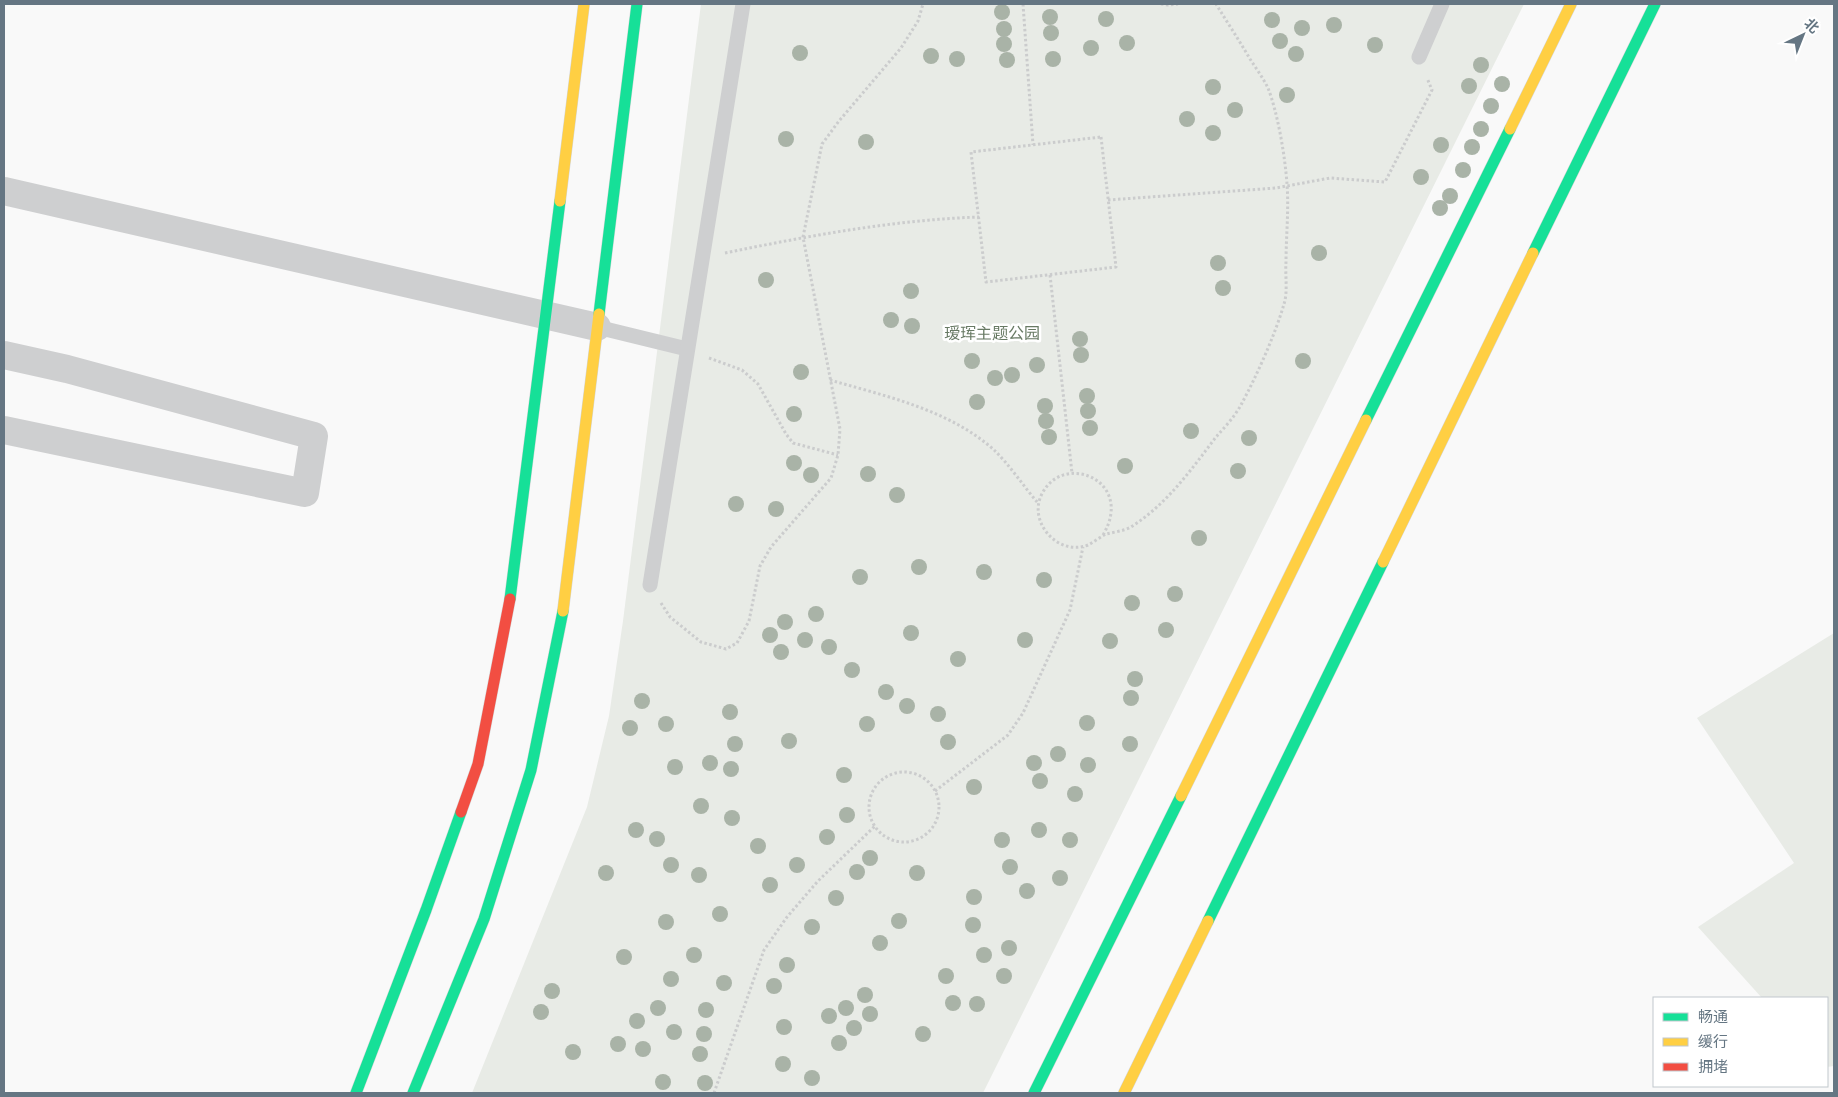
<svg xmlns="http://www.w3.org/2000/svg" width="1838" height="1097" font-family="'Sofia Sans Condensed','Noto Sans SC',sans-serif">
	<rect width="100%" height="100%" fill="#f9f9f9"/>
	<g fill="#e8ebe6">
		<path d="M701,4H1524L983,1093H472L587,807L609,716L623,621Z"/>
		<path d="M1834,633V1066L1827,1067V998H1762L1698,927L1794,863L1697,718Z"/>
	</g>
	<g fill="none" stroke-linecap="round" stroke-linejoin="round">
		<defs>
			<g id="fast">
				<path d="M1533,253L1655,4"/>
				<path d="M599,314L637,4"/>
				<path d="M1366,420L1510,129"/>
				<path d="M510,599L560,201"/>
				<path d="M1208,921L1383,562"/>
				<path d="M356,1093L426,910L461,812"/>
				<path d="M413,1093L484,919L531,770L563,611"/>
				<path d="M1034,1093L1181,796"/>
			</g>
			<g id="slow">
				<path d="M1510,129L1571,4"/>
				<path d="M560,201L584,4"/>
				<path d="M1383,562L1533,253"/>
				<path d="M563,611L599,314"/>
				<path d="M1181,796L1366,420"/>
				<path d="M1124,1093L1208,921"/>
			</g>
			<path id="jam" d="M461,812L478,764L510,599"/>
		</defs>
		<use href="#fast" stroke="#d5d6d7" stroke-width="12"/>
		<use href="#slow" stroke="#d5d6d7" stroke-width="12"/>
		<use href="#jam" stroke="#d5d6d7" stroke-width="12"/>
		<g stroke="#cbcccd" stroke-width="3" stroke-dasharray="2.5 2.5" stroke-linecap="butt">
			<path d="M1023,4L1033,145"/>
			<path d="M1161,4L1168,5L1178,4"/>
			<path d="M1101,137L1116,267L986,282L971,152Z"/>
			<path d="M1108,200L1276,188L1330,178L1385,182L1432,90L1427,78"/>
			<path d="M725,253C808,236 893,220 979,217"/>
			<path d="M1050,275L1072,473"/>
			<path d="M709,358L742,370L758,384L786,434L793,443L838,455"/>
			<path d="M830,380C885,396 950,410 994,450C1009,464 1024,487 1038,503"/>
			<path d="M1103,535C1135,481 1065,452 1043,492C1026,520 1057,557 1088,545C1094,542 1100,537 1106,534C1114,532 1124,531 1131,527C1167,504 1191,470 1216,437C1225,427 1236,415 1242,403C1257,375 1275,335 1284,304C1288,292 1285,275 1286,262C1286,236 1289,210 1287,184C1285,156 1278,114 1268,88C1263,78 1256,68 1250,59C1239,40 1227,22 1216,4"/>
			<path d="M661,603L670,617L701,642L726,649L737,643L749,621L760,566L771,547L831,478L838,455L840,429L803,237L822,144L839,121L901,48L918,21L923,4"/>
			<circle cx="904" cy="807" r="35"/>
			<path d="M935,791L1008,735L1023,713L1070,610L1083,547"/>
			<path d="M714,1093L764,950L787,917L818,881L875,826"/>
		</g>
		<g stroke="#cecfd0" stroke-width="15">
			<path d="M1419,57L1442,4"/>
			<path d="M597,327L687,349"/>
			<path d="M650,585L743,4"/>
		</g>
		<g stroke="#cecfd0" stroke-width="28">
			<path d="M4,191L597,327"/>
			<path d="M4,355L67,369L314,436L305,493L4,430"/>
		</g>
		<use href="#fast" stroke="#16e098" stroke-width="11"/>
		<use href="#slow" stroke="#ffcf43" stroke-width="11"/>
		<use href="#jam" stroke="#f24e42" stroke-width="11"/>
	</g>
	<g fill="#a9b3a7">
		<circle cx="1002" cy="12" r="8"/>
		<circle cx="1050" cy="17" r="8"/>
		<circle cx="1106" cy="19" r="8"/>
		<circle cx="1272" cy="20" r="8"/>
		<circle cx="1334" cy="25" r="8"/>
		<circle cx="1302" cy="28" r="8"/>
		<circle cx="1004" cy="29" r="8"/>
		<circle cx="1051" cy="33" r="8"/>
		<circle cx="1280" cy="41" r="8"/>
		<circle cx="1127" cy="43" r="8"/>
		<circle cx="1004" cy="44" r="8"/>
		<circle cx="1375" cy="45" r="8"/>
		<circle cx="1091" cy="48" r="8"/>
		<circle cx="800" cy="53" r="8"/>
		<circle cx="1296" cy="54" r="8"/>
		<circle cx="931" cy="56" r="8"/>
		<circle cx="957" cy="59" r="8"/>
		<circle cx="1053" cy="59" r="8"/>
		<circle cx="1007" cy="60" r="8"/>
		<circle cx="1481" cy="65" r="8"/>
		<circle cx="1502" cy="84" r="8"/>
		<circle cx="1469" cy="86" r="8"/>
		<circle cx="1213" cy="87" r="8"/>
		<circle cx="1287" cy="95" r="8"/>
		<circle cx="1491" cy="106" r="8"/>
		<circle cx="1235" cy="110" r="8"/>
		<circle cx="1187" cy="119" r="8"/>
		<circle cx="1481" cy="129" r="8"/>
		<circle cx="1213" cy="133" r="8"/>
		<circle cx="786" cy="139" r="8"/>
		<circle cx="866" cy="142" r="8"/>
		<circle cx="1441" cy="145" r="8"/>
		<circle cx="1472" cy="147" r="8"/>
		<circle cx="1463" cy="170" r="8"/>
		<circle cx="1421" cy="177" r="8"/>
		<circle cx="1450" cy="196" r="8"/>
		<circle cx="1440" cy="208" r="8"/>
		<circle cx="1319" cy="253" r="8"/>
		<circle cx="1218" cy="263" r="8"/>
		<circle cx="766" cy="280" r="8"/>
		<circle cx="1223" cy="288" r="8"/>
		<circle cx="911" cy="291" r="8"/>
		<circle cx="891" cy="320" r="8"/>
		<circle cx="912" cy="326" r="8"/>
		<circle cx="1080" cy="339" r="8"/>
		<circle cx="1081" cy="355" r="8"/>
		<circle cx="972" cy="361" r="8"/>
		<circle cx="1303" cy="361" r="8"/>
		<circle cx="1037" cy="365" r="8"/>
		<circle cx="801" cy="372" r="8"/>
		<circle cx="1012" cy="375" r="8"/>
		<circle cx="995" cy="378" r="8"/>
		<circle cx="1087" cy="396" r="8"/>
		<circle cx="977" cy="402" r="8"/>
		<circle cx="1045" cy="406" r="8"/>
		<circle cx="1088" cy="411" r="8"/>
		<circle cx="794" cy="414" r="8"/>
		<circle cx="1046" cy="421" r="8"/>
		<circle cx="1090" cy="428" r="8"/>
		<circle cx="1191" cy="431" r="8"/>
		<circle cx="1049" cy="437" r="8"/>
		<circle cx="1249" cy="438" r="8"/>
		<circle cx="794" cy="463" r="8"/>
		<circle cx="1125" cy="466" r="8"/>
		<circle cx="1238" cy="471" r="8"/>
		<circle cx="868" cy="474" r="8"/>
		<circle cx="811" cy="475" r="8"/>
		<circle cx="897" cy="495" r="8"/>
		<circle cx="736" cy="504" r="8"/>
		<circle cx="776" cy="509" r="8"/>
		<circle cx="1199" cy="538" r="8"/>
		<circle cx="919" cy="567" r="8"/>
		<circle cx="984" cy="572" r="8"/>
		<circle cx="860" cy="577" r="8"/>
		<circle cx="1044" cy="580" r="8"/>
		<circle cx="1175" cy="594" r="8"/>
		<circle cx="1132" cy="603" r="8"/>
		<circle cx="816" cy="614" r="8"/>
		<circle cx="785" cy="622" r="8"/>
		<circle cx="1166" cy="630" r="8"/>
		<circle cx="911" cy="633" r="8"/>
		<circle cx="770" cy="635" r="8"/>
		<circle cx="805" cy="640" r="8"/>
		<circle cx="1025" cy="640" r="8"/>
		<circle cx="1110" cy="641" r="8"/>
		<circle cx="829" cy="647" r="8"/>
		<circle cx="781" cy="652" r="8"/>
		<circle cx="958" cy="659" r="8"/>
		<circle cx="852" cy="670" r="8"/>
		<circle cx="1135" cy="679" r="8"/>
		<circle cx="886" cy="692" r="8"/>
		<circle cx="1131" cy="698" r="8"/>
		<circle cx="642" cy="701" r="8"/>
		<circle cx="907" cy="706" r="8"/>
		<circle cx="730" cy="712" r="8"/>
		<circle cx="938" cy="714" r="8"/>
		<circle cx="1087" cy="723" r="8"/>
		<circle cx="666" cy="724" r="8"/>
		<circle cx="867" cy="724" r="8"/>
		<circle cx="630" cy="728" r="8"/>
		<circle cx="789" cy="741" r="8"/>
		<circle cx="948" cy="742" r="8"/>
		<circle cx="735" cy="744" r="8"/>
		<circle cx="1130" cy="744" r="8"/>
		<circle cx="1058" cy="754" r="8"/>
		<circle cx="710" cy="763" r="8"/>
		<circle cx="1034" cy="763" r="8"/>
		<circle cx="1088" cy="765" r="8"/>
		<circle cx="675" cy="767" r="8"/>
		<circle cx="731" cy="769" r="8"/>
		<circle cx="844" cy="775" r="8"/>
		<circle cx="1040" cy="781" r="8"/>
		<circle cx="974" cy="787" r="8"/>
		<circle cx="1075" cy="794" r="8"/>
		<circle cx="701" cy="806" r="8"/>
		<circle cx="847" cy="815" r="8"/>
		<circle cx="732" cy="818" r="8"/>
		<circle cx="636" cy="830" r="8"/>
		<circle cx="1039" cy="830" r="8"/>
		<circle cx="827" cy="837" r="8"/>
		<circle cx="657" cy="839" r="8"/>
		<circle cx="1002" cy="840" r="8"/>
		<circle cx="1070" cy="840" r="8"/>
		<circle cx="758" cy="846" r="8"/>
		<circle cx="870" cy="858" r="8"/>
		<circle cx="671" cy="865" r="8"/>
		<circle cx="797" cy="865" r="8"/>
		<circle cx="1010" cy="867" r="8"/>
		<circle cx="857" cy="872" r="8"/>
		<circle cx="606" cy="873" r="8"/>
		<circle cx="917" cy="873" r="8"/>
		<circle cx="699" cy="875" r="8"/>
		<circle cx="1060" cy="878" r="8"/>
		<circle cx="770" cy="885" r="8"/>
		<circle cx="1027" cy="891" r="8"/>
		<circle cx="974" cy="897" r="8"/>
		<circle cx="836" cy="898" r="8"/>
		<circle cx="720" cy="914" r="8"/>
		<circle cx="899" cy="921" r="8"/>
		<circle cx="666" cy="922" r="8"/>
		<circle cx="973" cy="925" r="8"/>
		<circle cx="812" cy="927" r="8"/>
		<circle cx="880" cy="943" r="8"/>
		<circle cx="1009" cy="948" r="8"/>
		<circle cx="694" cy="955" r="8"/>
		<circle cx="984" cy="955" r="8"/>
		<circle cx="624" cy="957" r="8"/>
		<circle cx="787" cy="965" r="8"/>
		<circle cx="946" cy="976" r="8"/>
		<circle cx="1004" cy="976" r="8"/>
		<circle cx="671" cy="979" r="8"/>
		<circle cx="724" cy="983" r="8"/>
		<circle cx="774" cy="986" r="8"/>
		<circle cx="552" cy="991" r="8"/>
		<circle cx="865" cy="995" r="8"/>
		<circle cx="953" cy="1003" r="8"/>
		<circle cx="977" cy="1004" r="8"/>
		<circle cx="658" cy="1008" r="8"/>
		<circle cx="846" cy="1008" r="8"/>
		<circle cx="706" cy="1010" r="8"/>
		<circle cx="541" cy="1012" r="8"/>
		<circle cx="870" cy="1014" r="8"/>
		<circle cx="829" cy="1016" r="8"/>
		<circle cx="637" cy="1021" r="8"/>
		<circle cx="784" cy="1027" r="8"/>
		<circle cx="854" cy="1028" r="8"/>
		<circle cx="674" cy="1032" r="8"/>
		<circle cx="704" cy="1034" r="8"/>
		<circle cx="923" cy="1034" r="8"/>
		<circle cx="839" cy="1043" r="8"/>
		<circle cx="618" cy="1044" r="8"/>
		<circle cx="643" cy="1049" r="8"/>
		<circle cx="573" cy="1052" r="8"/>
		<circle cx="700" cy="1054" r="8"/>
		<circle cx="783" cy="1064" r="8"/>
		<circle cx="812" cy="1078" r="8"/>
		<circle cx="663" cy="1082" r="8"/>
		<circle cx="705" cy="1083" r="8"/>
	</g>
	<g text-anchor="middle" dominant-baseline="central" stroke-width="5" stroke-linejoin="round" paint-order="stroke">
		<g font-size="16" fill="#687a64" stroke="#fff">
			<text x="992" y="334">瑷珲主题公园</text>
		</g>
	</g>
	<rect width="1838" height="1097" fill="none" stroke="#657683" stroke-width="10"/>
	<rect x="1653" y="997" width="175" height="90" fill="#ffffff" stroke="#c1c8cd"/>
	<rect x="1663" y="1013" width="25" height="8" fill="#16e098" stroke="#c1c8cd"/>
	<text x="1698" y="1022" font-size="15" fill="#657683">畅通</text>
	<rect x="1663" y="1038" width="25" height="8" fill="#ffcf43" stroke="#c1c8cd"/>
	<text x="1698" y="1047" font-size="15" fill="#657683">缓行</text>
	<rect x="1663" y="1063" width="25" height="8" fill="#f24e42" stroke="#c1c8cd"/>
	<text x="1698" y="1072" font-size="15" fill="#657683">拥堵</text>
	<g transform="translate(1803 35) rotate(43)" stroke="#ffffff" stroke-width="4" paint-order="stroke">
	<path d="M0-4L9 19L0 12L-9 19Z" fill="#657683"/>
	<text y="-8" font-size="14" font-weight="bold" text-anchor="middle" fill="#657683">北</text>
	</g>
</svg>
